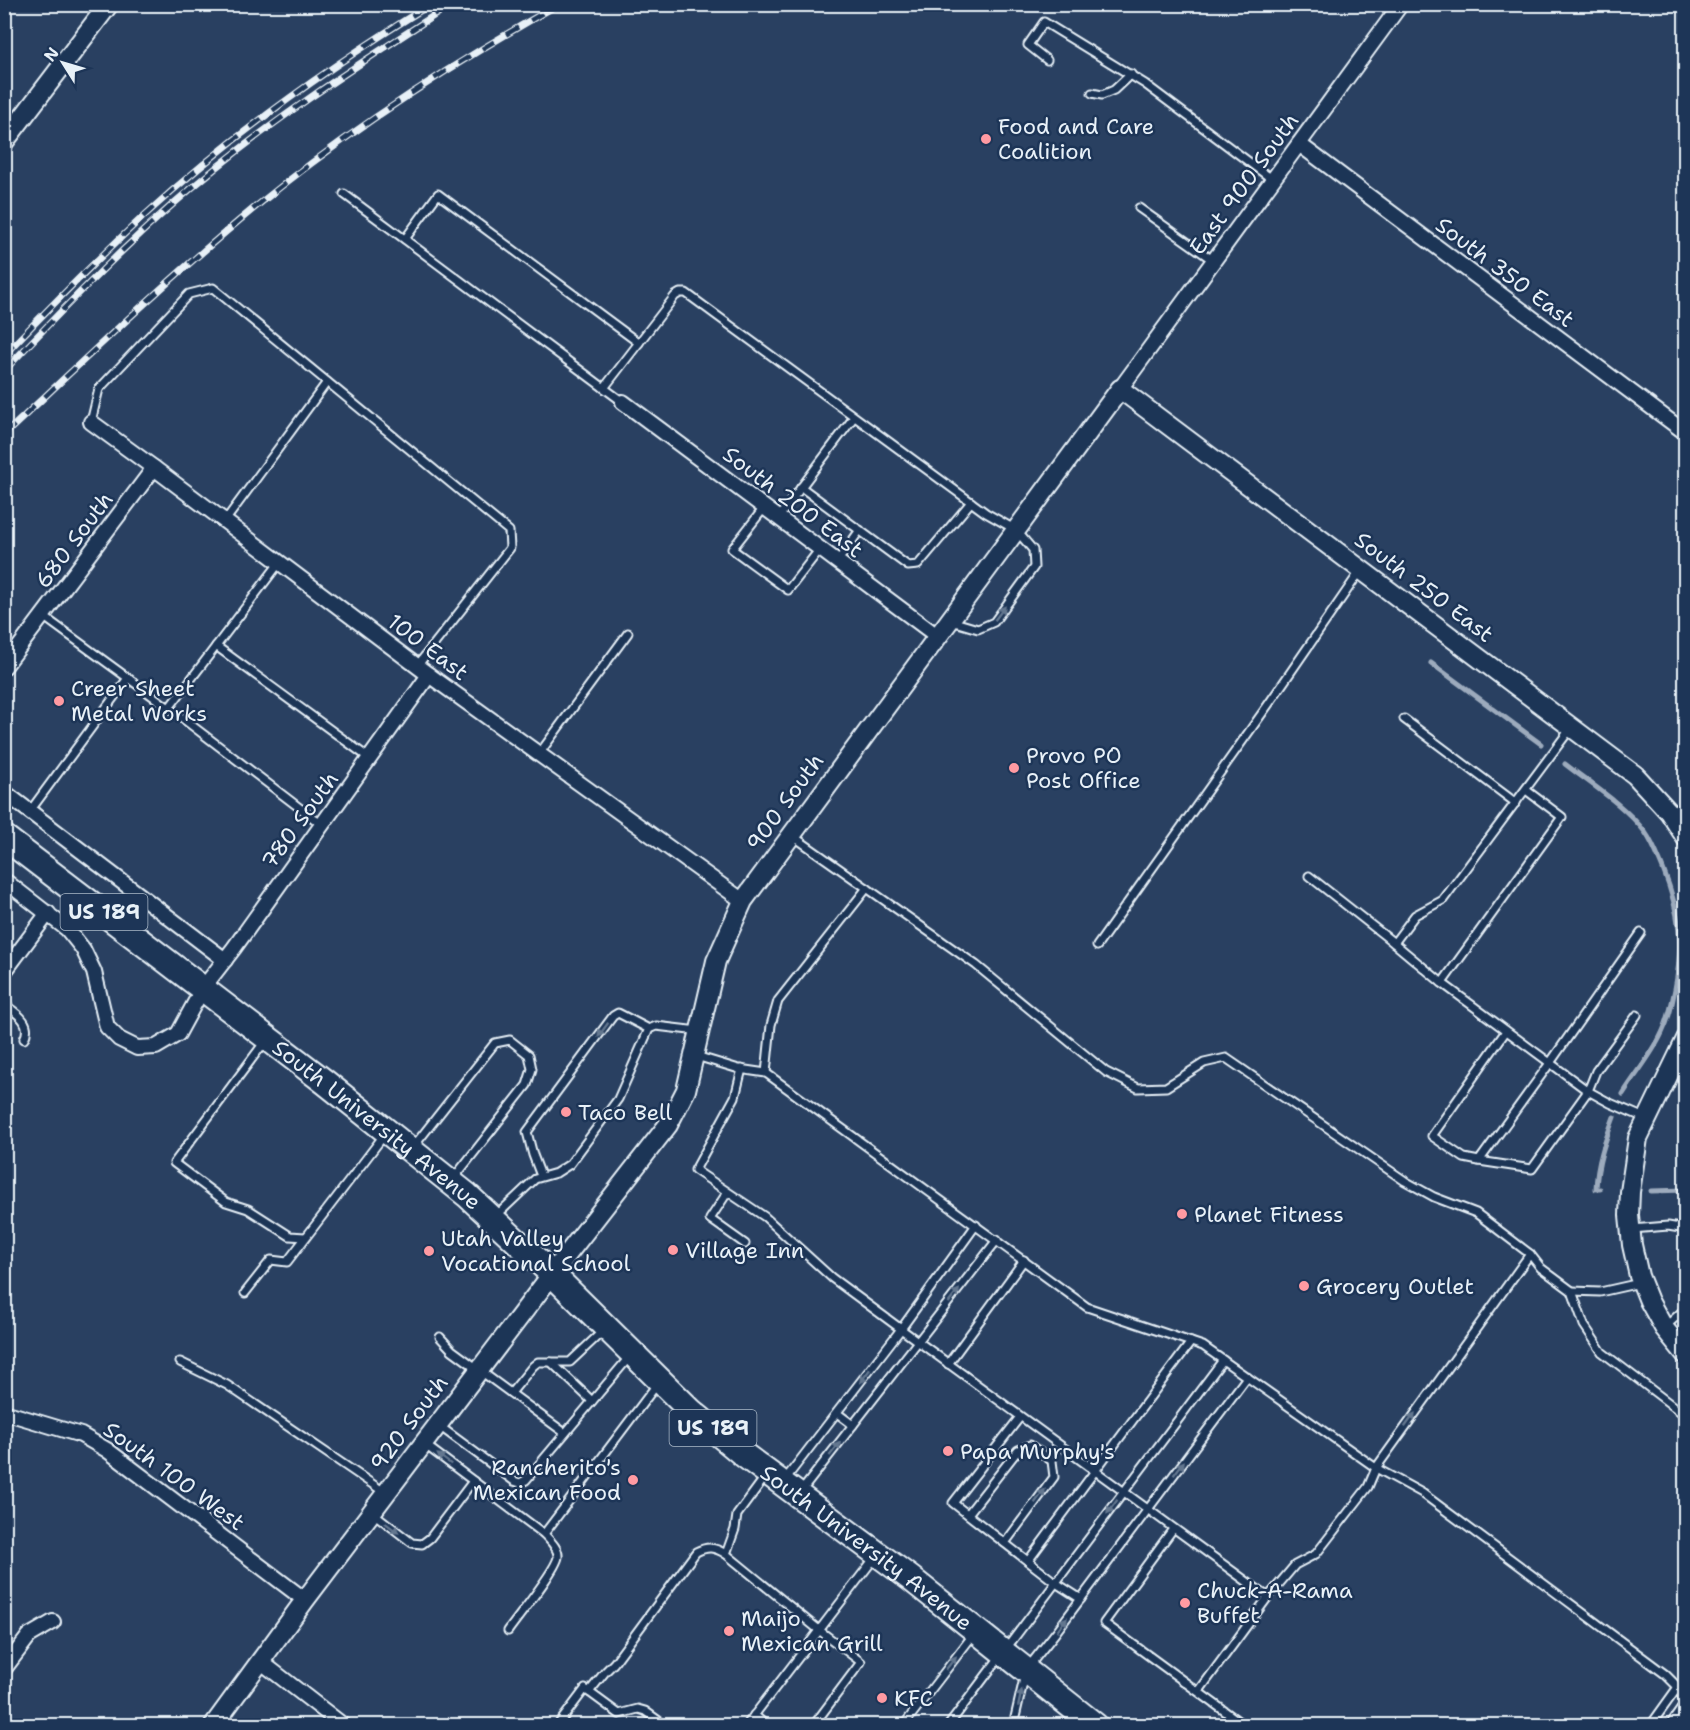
<svg xmlns="http://www.w3.org/2000/svg" width="1690" height="1730" font-family="'Shantell Sans',sans-serif">
	<rect width="100%" height="100%" fill="#294061"/>
	<filter id="ink" filterUnits="userSpaceOnUse"><feTurbulence type="fractalNoise" baseFrequency=".0167" numOctaves="2"/><feDisplacementMap in="SourceGraphic" scale="12" xChannelSelector="R" yChannelSelector="G"/><feConvolveMatrix kernelMatrix="1 2 1 2 8 2 1 2 1" color-interpolation-filters="sRGB"/></filter>
	<g filter="url(#ink)">
		<g fill="none" stroke-linecap="round" stroke-linejoin="round">
			<g stroke="#9dabbd" stroke-width="5">
				<path d="M1431,663L1541,744"/>
				<path d="M1565,764C1592,785 1624,805 1645,832C1653,843 1658,857 1663,869C1680,913 1684,942 1675,989C1672,1004 1669,1019 1662,1033C1652,1055 1636,1073 1623,1094"/>
				<path d="M1600,1189H1596C1597,1163 1605,1141 1614,1117"/>
				<path d="M1651,1191L1686,1190"/>
			</g>
			<defs>
				<g id="service">
					<path d="M1047,60L1028,45L1044,22L1145,84L1273,180"/>
					<path d="M1092,93L1102,95L1114,90L1131,74"/>
					<path d="M344,194L604,388L675,296L680,293H686L986,513L1016,530L1033,550L1034,567L994,622L978,629L951,621"/>
					<path d="M1139,208L1214,261"/>
					<path d="M405,239L438,194L639,343"/>
					<path d="M604,388L623,402"/>
					<path d="M91,422L99,389L189,294L213,288L509,531L510,548L417,666"/>
					<path d="M801,487L908,566L918,565L971,502"/>
					<path d="M764,508L732,549L788,590L820,549"/>
					<path d="M778,518L854,417"/>
					<path d="M225,521L327,382"/>
					<path d="M280,562L169,708L322,825"/>
					<path d="M837,562L860,530"/>
					<path d="M43,616L169,708"/>
					<path d="M216,646L369,758"/>
					<path d="M1404,719L1516,803"/>
					<path d="M539,754L628,633"/>
					<path d="M30,811L128,678"/>
					<path d="M793,836L976,965L1106,1072L1138,1088L1166,1087L1204,1063L1226,1058L1405,1181L1434,1197L1476,1213L1530,1254L1541,1268L1572,1291L1584,1325L1602,1352L1686,1416"/>
					<path d="M1309,876L1394,943L1415,915L1443,900L1571,728"/>
					<path d="M1394,943L1442,983L1588,1091L1610,1103L1647,1119"/>
					<path d="M1097,946L1268,705L1361,570"/>
					<path d="M1442,983L1562,817L1526,790"/>
					<path d="M4,1004C16,1013 33,1022 24,1039"/>
					<path d="M1506,1031L1432,1136L1464,1158L1479,1161L1550,1063L1641,933"/>
					<path d="M266,1040L174,1163L226,1202L248,1209L290,1236L305,1237"/>
					<path d="M696,1056L739,1069L766,1073L1087,1307L1203,1346L1376,1468L1422,1493L1665,1674L1678,1687L1686,1706"/>
					<path d="M742,1069L735,1097L695,1170L765,1217L832,1278L901,1329L1268,1597"/>
					<path d="M766,1073L771,1025L778,1001L867,888"/>
					<path d="M414,1146L495,1043L510,1040L529,1055L532,1069L527,1085L454,1178"/>
					<path d="M1479,1161L1532,1169L1588,1091L1596,1071L1637,1015"/>
					<path d="M541,1176L533,1155L527,1132L613,1016L618,1013L649,1029"/>
					<path d="M727,1193L710,1219L745,1244"/>
					<path d="M497,1215L535,1179L556,1173L570,1164L618,1099L649,1029L656,1026L698,1031"/>
					<path d="M1632,1229L1668,1226L1686,1229"/>
					<path d="M1572,1291L1600,1292L1640,1283"/>
					<path d="M245,1293L271,1260L287,1262L385,1134"/>
					<path d="M1666,1326L1686,1308"/>
					<path d="M440,1337L452,1350L565,1433"/>
					<path d="M180,1362L227,1385L384,1492"/>
					<path d="M551,1362L592,1401"/>
					<path d="M948,1364L1024,1260"/>
					<path d="M511,1393L533,1366L538,1362H570L604,1330"/>
					<path d="M837,1413L853,1425"/>
					<path d="M1020,1417L953,1503L1056,1583L1081,1599"/>
					<path d="M438,1425L514,1481L520,1483L526,1480L631,1355"/>
					<path d="M424,1444L544,1534C549,1540 559,1548 558,1557C556,1570 517,1618 508,1631"/>
					<path d="M784,1481L901,1329L976,1225"/>
					<path d="M800,1493L997,1240"/>
					<path d="M372,1512L412,1543L422,1544L430,1538L473,1481"/>
					<path d="M968,1514L1018,1450L1030,1445L1052,1461L1054,1477L1005,1543"/>
					<path d="M1173,1529L1104,1623L1245,1726"/>
					<path d="M544,1534L658,1383"/>
					<path d="M726,1554L735,1529L737,1515L765,1477"/>
					<path d="M1028,1561L1191,1342"/>
					<path d="M1199,1691L1268,1597L1295,1565L1316,1554L1368,1487L1376,1468L1530,1254"/>
					<path d="M589,1692L605,1672L614,1663L696,1552C708,1546 714,1547 726,1554L819,1630L861,1662L813,1726"/>
					<path d="M754,1715L767,1726"/>
					<path d="M557,1726L585,1689L619,1714L638,1709L645,1711L666,1726"/>
					<path d="M746,1726L876,1556"/>
					<path d="M903,1726L973,1635"/>
					<path d="M948,1726L1223,1360"/>
					<path d="M1013,1726L1026,1670L1056,1632L1247,1377"/>
					<path d="M1650,1726L1678,1687"/>
					<path d="M1669,1726L1684,1705"/>
				</g>
				<g id="minor">
					<path d="M1299,144L1686,433"/>
					<path d="M1120,389L1401,4"/>
					<path d="M623,402L937,636"/>
					<path d="M91,422L154,468L429,675L743,901"/>
					<path d="M4,667L154,468"/>
					<path d="M4,792L225,960"/>
					<path d="M4,880L67,929L83,949L94,972L107,1027L119,1039L137,1048L156,1047L178,1034L203,988L234,948L429,675"/>
					<path d="M4,972L48,913"/>
					<path d="M4,1412L81,1435L107,1450L305,1600"/>
					<path d="M260,1661L344,1726"/>
					<path d="M4,1669L29,1636L53,1622"/>
				</g>
				<g id="tertiary">
					<path d="M4,142L109,4"/>
					<path d="M1686,1039L1638,1138L1630,1192L1629,1215L1632,1245L1639,1276L1649,1301L1664,1328L1686,1355"/>
					<path d="M213,1726L305,1600L552,1274L668,1125L686,1090L716,961L743,901L1120,389L1635,775L1669,812L1686,838"/>
				</g>
				<g id="trunk">
					<path id="s1" d="M4,837L325,1082L467,1195L552,1274L691,1411L744,1455L910,1578L1096,1726"/>
				</g>
			</defs>
			<use href="#service" stroke="#e8f1f8" stroke-width="11"/>
			<use href="#minor" stroke="#e8f1f8" stroke-width="18"/>
			<use href="#tertiary" stroke="#e8f1f8" stroke-width="22"/>
			<use href="#trunk" stroke="#e8f1f8" stroke-width="28"/>
			<use href="#service" stroke="#1d3557" stroke-width="7"/>
			<use href="#minor" stroke="#1d3557" stroke-width="14"/>
			<use href="#tertiary" stroke="#1d3557" stroke-width="18"/>
			<use href="#trunk" stroke="#1d3557" stroke-width="24"/>
			<defs>
				<g id="rail">
					<path d="M4,355C50,307 97,259 146,214C233,135 330,66 431,4"/>
					<path d="M4,371C58,314 113,257 172,205C258,129 355,66 452,4"/>
					<path d="M4,435C86,358 167,280 253,209C348,131 452,64 559,4"/>
				</g>
			</defs>
			<use href="#rail" stroke="#e8f1f8" stroke-width="7"/>
			<use href="#rail" stroke="#1d3557" stroke-width="4.5" stroke-dasharray="14" stroke-linecap="butt"/>
		</g>
		<defs><path id="oneway-solid" d="M-6-.8H1V-3.2L6.5 0L1 3.2V.8H-6Z" transform="scale(1.5)"/></defs>
		<g fill="#64778f">
			<use href="#oneway-solid" transform="translate(1000 613) rotate(-53)"/>
			<use href="#oneway-solid" transform="translate(603 1030) rotate(126)"/>
			<use href="#oneway-solid" transform="translate(954 1296) rotate(-52)"/>
			<use href="#oneway-solid" transform="translate(865 1376) rotate(127)"/>
			<use href="#oneway-solid" transform="translate(1410 1420) rotate(-54)"/>
			<use href="#oneway-solid" transform="translate(835 1449) rotate(-52)"/>
			<use href="#oneway-solid" transform="translate(444 1459) rotate(-143)"/>
			<use href="#oneway-solid" transform="translate(1179 1468) rotate(-53)"/>
			<use href="#oneway-solid" transform="translate(1040 1496) rotate(-53)"/>
			<use href="#oneway-solid" transform="translate(1112 1507) rotate(127)"/>
			<use href="#oneway-solid" transform="translate(392 1528) rotate(37)"/>
			<use href="#oneway-solid" transform="translate(1062 1624) rotate(-53)"/>
			<use href="#oneway-solid" transform="translate(951 1663) rotate(-52)"/>
			<use href="#oneway-solid" transform="translate(1020 1698) rotate(-78)"/>
		</g>
	</g>
	<g fill="#ff9aa2" stroke="#1d3557" stroke-width="2">
		<circle cx="986" cy="139" r="6"/>
		<circle cx="59" cy="701" r="6"/>
		<circle cx="1014" cy="768" r="6"/>
		<circle cx="566" cy="1112" r="6"/>
		<circle cx="1182" cy="1214" r="6"/>
		<circle cx="673" cy="1250" r="6"/>
		<circle cx="429" cy="1251" r="6"/>
		<circle cx="1304" cy="1286" r="6"/>
		<circle cx="948" cy="1451" r="6"/>
		<circle cx="633" cy="1480" r="6"/>
		<circle cx="1185" cy="1603" r="6"/>
		<circle cx="729" cy="1631" r="6"/>
		<circle cx="882" cy="1698" r="6"/>
	</g>
	<g text-anchor="middle" dominant-baseline="central" stroke-width="5" stroke-linejoin="round" paint-order="stroke">
		<g fill="#1d3557" stroke="#abb9c8" stroke-width="1.5">
			<rect x="60.5" y="894" width="87" height="36" rx="4.5"/>
			<rect x="669.5" y="1410" width="87" height="36" rx="4.5"/>
		</g>
		<g font-size="21" font-weight="bold" fill="#e8f1f8">
			<text x="104" y="912">US 189</text>
			<text x="713" y="1428">US 189</text>
		</g>
		<g font-size="22" fill="#e8f1f8" stroke="#1d3557" text-anchor="start">
			<text x="998" y="126">Food and Care<tspan x="998" dy="25">Coalition</tspan></text>
			<text x="71" y="688">Creer Sheet<tspan x="71" dy="25">Metal Works</tspan></text>
			<text x="1026" y="755">Provo PO<tspan x="1026" dy="25">Post Office</tspan></text>
			<text x="578" y="1112">Taco Bell</text>
			<text x="1194" y="1214">Planet Fitness</text>
			<text x="441" y="1238">Utah Valley<tspan x="441" dy="25">Vocational School</tspan></text>
			<text x="685" y="1250">Village Inn</text>
			<text x="1316" y="1286">Grocery Outlet</text>
			<text x="960" y="1451">Papa Murphy's</text>
			<text x="621" y="1467" text-anchor="end">Rancherito's<tspan x="621" dy="25">Mexican Food</tspan></text>
			<text x="1197" y="1590">Chuck-A-Rama<tspan x="1197" dy="25">Buffet</tspan></text>
			<text x="741" y="1618">Maijo<tspan x="741" dy="25">Mexican Grill</tspan></text>
			<text x="894" y="1698">KFC</text>
		</g>
		<g font-size="22" fill="#e8f1f8" stroke="#1d3557">
			<text transform="translate(1244 184) rotate(-54)">East 900 South</text>
			<text transform="translate(1505 272) rotate(37)">South 350 East</text>
			<text transform="translate(793 502) rotate(37)">South 200 East</text>
			<text transform="translate(74 540) rotate(-53)">680 South</text>
			<text transform="translate(1424 587) rotate(37)">South 250 East</text>
			<text transform="translate(428 647) rotate(37)">100 East</text>
			<text transform="translate(785 802) rotate(-54)">900 South</text>
			<text transform="translate(300 820) rotate(-54)">780 South</text>
			<text stroke="none"><textPath href="#s1" startOffset="471">South University Avenue</textPath></text>
			<text transform="translate(409 1423) rotate(-53)">920 South</text>
			<text transform="translate(174 1476) rotate(36)">South 100 West</text>
			<text stroke="none"><textPath href="#s1" startOffset="1119">South University Avenue</textPath></text>
		</g>
	</g>
	<rect width="1690" height="1730" fill="none" stroke="#1d3557" stroke-width="24"/>
	<rect x="12" y="12" width="1666" height="1706" fill="none" stroke="#e8f1f8" stroke-width="2" filter="url(#ink)"/>
	<g transform="translate(63 63) rotate(307)" stroke="#1d3557" stroke-width="4.5" paint-order="stroke">
	<path d="M0-4.5L10 22L0 15L-10 22Z" fill="#e8f1f8"/>
	<text y="-9" font-size="16" font-weight="bold" text-anchor="middle" fill="#e8f1f8">N</text>
	</g>
</svg>
